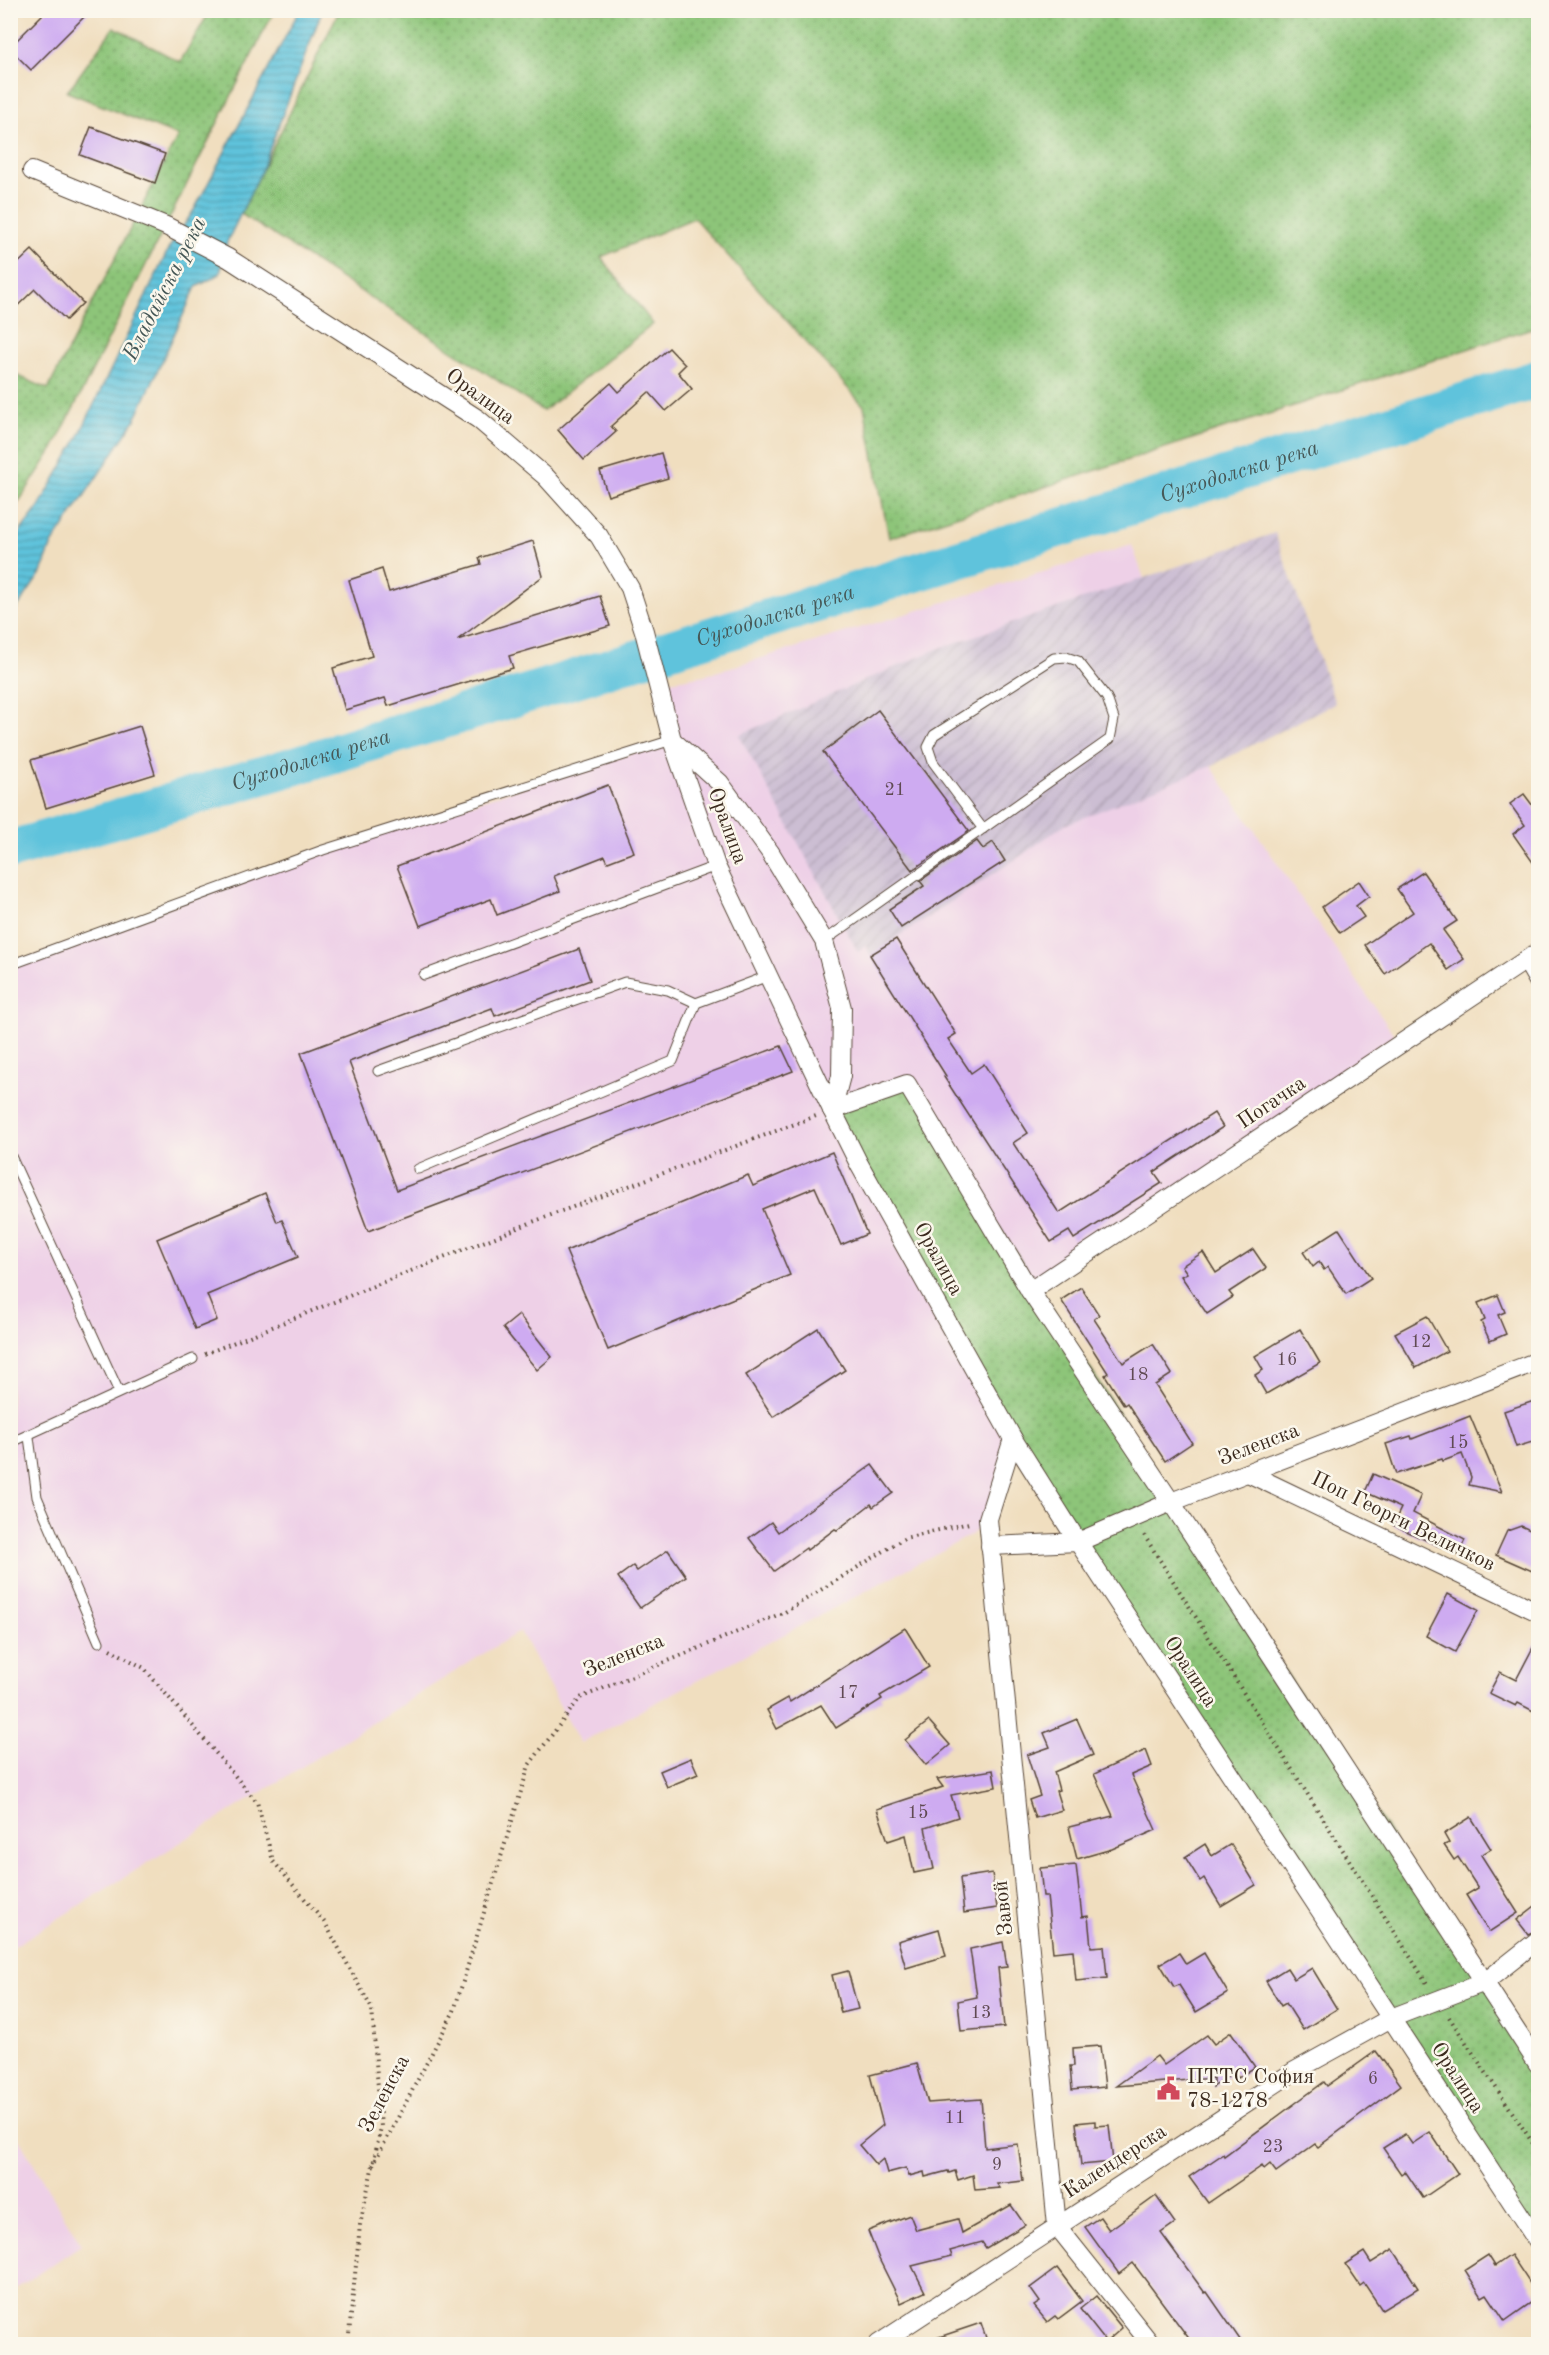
<svg xmlns="http://www.w3.org/2000/svg" width="1549" height="2355" font-family="'Old Standard TT',serif">
	<defs>
		<pattern id="industrial-furrows" width="10" height="10" patternUnits="userSpaceOnUse" patternTransform="scale(1.5)"><rect width="10" height="10" fill="#ccbed3"/><path d="M-1 1l2-2M0 10L10 0M9 11l2-2" fill="none" stroke="#b0a3b5"/></pattern>
		<pattern id="grass-dots" width="8" height="8" patternUnits="userSpaceOnUse" patternTransform="scale(1.5)"><rect width="8" height="8" fill="#8dc579"/><path d="M2 2h.1M6 6h.1" fill="none" stroke="#74a063" stroke-width="1.8" stroke-linecap="round"/></pattern>
		<pattern id="water-rules" width="6" height="5" patternUnits="userSpaceOnUse" patternTransform="scale(1.5)"><rect width="6" height="5" fill="#5ec3dc"/><path d="M0 2.5h6" fill="none" stroke="#4f9fb2"/></pattern>
	</defs>
	<rect width="100%" height="100%" fill="#fbf7ec"/>
	<filter id="ink" filterUnits="userSpaceOnUse"><feTurbulence type="fractalNoise" baseFrequency=".0167" numOctaves="2"/><feDisplacementMap in="SourceGraphic" scale="12" xChannelSelector="R" yChannelSelector="G"/><feConvolveMatrix kernelMatrix="1 2 1 2 8 2 1 2 1" color-interpolation-filters="sRGB"/></filter>
	<filter id="wash" filterUnits="userSpaceOnUse"><feTurbulence type="fractalNoise" baseFrequency=".008" numOctaves="4" result="noise"/><feDisplacementMap in="SourceGraphic" scale="24" xChannelSelector="R" yChannelSelector="G"/><feGaussianBlur stdDeviation="1.35" result="paint"/><feColorMatrix in="noise" values="0 0 0 0 0 0 0 0 0 0 0 0 0 0 0 0 0 1.4 0 .05"/><feComposite in="paint" operator="in"/></filter>
	<g filter="url(#wash)">
		<rect width="100%" height="100%" fill="#f0debf"/>
		<g fill="#eed0e7">
			<path d="M1132,545L1211,766L1400,1044L1030,1291L1013,1439L988,1519L971,1535L580,1743L520,1631L11,1948V965L323,850L672,741L658,683L706,675Z"/>
			<path d="M11,2126L81,2245L11,2292H10Z"/>
		</g>
		<path fill="url(#industrial-furrows)" d="M1275,533L1335,703L1211,766L1062,826L1022,855L870,955L866,945L858,952L739,735L937,649Z"/>
		<g fill="url(#grass-dots)" stroke="#64784c" stroke-width="1.5">
			<path d="M210,11H274L53,449L11,514V373L48,389L178,136L67,92L114,27L180,62Z"/>
			<path d="M339,11H1538V326L889,538L864,406L694,218L601,257L653,324L543,411L464,358L241,214Z"/>
			<path d="M907,1084L1538,2064V2242L1078,1542L832,1110Z"/>
		</g>
		<path fill="url(#water-rules)" stroke="#4c767d" stroke-width="1.5" d="M299,11H322L261,172L227,242L220,274L196,287L135,420L52,544L41,573L17,608L11,612L10,545L38,508L76,442L169,248L194,210Z"/>
		<g fill="none" stroke-linecap="round" stroke-linejoin="round">
			<path stroke="#5ec3dc" stroke-width="39" id="s1" d="M10,850L294,766L1538,379"/>
		</g>
		<g id="blocks">
			<g fill="#ceabf1">
				<path d="M47,10H91L31,70L10,49V47Z"/>
				<path d="M91,127L165,154L155,183L80,155Z"/>
				<path d="M32,250L83,303L66,320L35,289L10,313V271Z"/>
				<path d="M669,348L685,365L678,372L692,389L666,411L649,392L611,426L616,432L584,460L558,430L611,383L619,392Z"/>
				<path d="M661,453L668,478L608,496L600,471Z"/>
				<path d="M533,541L543,576L457,640L600,596L610,626L509,656L513,668L388,706L385,698L345,710L333,668L372,656L349,580L382,569L389,592L481,564L479,558Z"/>
				<path d="M878,710L969,831L912,870L823,752Z"/>
				<path d="M140,726L155,774L46,808L31,760Z"/>
				<path d="M608,785L634,852L608,862L605,856L554,876L560,891L497,915L491,899L420,926L397,866Z"/>
				<path d="M1524,794L1539,814V871L1513,834L1525,825L1510,804Z"/>
				<path d="M977,841L983,849L993,842L1005,861L901,928L889,909L924,886L920,881Z"/>
				<path d="M1423,872L1457,921L1443,930L1464,959L1448,970L1429,943L1385,974L1365,945L1413,912L1397,889Z"/>
				<path d="M1359,881L1369,896L1356,906L1364,917L1340,933L1322,907Z"/>
				<path d="M896,939L956,1034L948,1039L971,1073L984,1064L1028,1133L1013,1143L1059,1213L1214,1113L1223,1127L1154,1172L1162,1183L1074,1239L1069,1231L1051,1242L944,1077L946,1076L870,955Z"/>
				<path d="M579,949L590,980L495,1016L492,1008L349,1062L397,1190L781,1046L793,1071L368,1231L301,1053Z"/>
				<path d="M832,1152L867,1234L841,1245L815,1187L762,1209L790,1275L608,1350L566,1251L748,1175L753,1186Z"/>
				<path d="M265,1193L277,1222L282,1220L298,1257L207,1295L217,1320L195,1329L157,1239Z"/>
				<path d="M1339,1229L1371,1278L1346,1294L1328,1267L1324,1270L1319,1262L1313,1267L1303,1252Z"/>
				<path d="M1253,1249L1266,1268L1229,1292L1233,1297L1207,1314L1181,1276L1187,1273L1182,1266L1203,1252L1216,1273Z"/>
				<path d="M1081,1287L1099,1315L1094,1319L1123,1363L1153,1344L1172,1374L1155,1385L1192,1443L1165,1461L1127,1403L1124,1405L1105,1375L1108,1373L1061,1300Z"/>
				<path d="M1498,1295L1505,1312L1498,1315L1506,1334L1490,1341L1481,1322L1485,1320L1478,1303Z"/>
				<path d="M519,1315L552,1357L537,1370L503,1328Z"/>
				<path d="M1427,1316L1447,1351L1416,1368L1395,1333Z"/>
				<path d="M818,1328L845,1370L773,1417L746,1375Z"/>
				<path d="M1300,1329L1320,1363L1266,1394L1255,1375L1263,1370L1255,1356Z"/>
				<path d="M1534,1401L1539,1416V1440L1516,1447L1504,1411Z"/>
				<path d="M1470,1416L1502,1492L1469,1485L1471,1477L1462,1454L1443,1461L1442,1459L1396,1474L1386,1444L1411,1436L1412,1439Z"/>
				<path d="M872,1465L893,1493L873,1507L871,1504L837,1530L835,1529L807,1550L806,1548L774,1571L749,1538L771,1522L778,1532Z"/>
				<path d="M1373,1474L1421,1495L1413,1513L1465,1540L1458,1555L1393,1525L1401,1508L1365,1492Z"/>
				<path d="M1521,1526L1539,1534V1574L1496,1555L1507,1531Z"/>
				<path d="M668,1550L686,1576L640,1608L618,1577L633,1566L637,1571Z"/>
				<path d="M1448,1594L1478,1610L1455,1652L1426,1636Z"/>
				<path d="M905,1628L929,1667L880,1696L882,1699L836,1728L821,1705L777,1729L767,1710L788,1698L790,1702Z"/>
				<path d="M1539,1636V1714L1518,1703L1516,1706L1489,1693L1500,1672L1516,1680Z"/>
				<path d="M1077,1719L1093,1755L1054,1772L1059,1790L1056,1791L1062,1810L1035,1818L1029,1800L1040,1796L1027,1755L1050,1747L1044,1733Z"/>
				<path d="M929,1721L950,1745L926,1765L905,1740Z"/>
				<path d="M1146,1750L1152,1766L1131,1775L1156,1830L1112,1849L1077,1859L1069,1827L1113,1816L1094,1774Z"/>
				<path d="M691,1758L698,1774L667,1787L660,1771Z"/>
				<path d="M993,1770L996,1787L951,1795L958,1817L925,1828L934,1869L914,1873L906,1835L888,1841L877,1809L943,1787L937,1779Z"/>
				<path d="M1471,1817L1491,1849L1481,1855L1518,1913L1489,1932L1466,1895L1478,1888L1458,1857L1454,1860L1444,1845L1449,1843L1444,1834Z"/>
				<path d="M1205,1844L1212,1856L1231,1844L1256,1885L1221,1906L1204,1878L1200,1881L1185,1857Z"/>
				<path d="M1076,1865L1082,1917L1088,1916L1091,1947L1104,1946L1107,1978L1076,1981L1073,1950L1053,1952L1047,1896H1043L1040,1868Z"/>
				<path d="M992,1873L997,1908L964,1913L960,1878Z"/>
				<path d="M1539,1903V1929L1528,1934L1517,1920Z"/>
				<path d="M939,1929L946,1956L906,1968L898,1941Z"/>
				<path d="M1003,1942L1007,1967L998,1968L1004,2027L961,2031L958,2001L977,1997L970,1949Z"/>
				<path d="M1179,1953L1186,1964L1204,1953L1228,1993L1196,2012L1179,1985L1174,1987L1160,1964Z"/>
				<path d="M1287,1968L1294,1979L1312,1968L1337,2009L1303,2030L1286,2003L1281,2006L1266,1981Z"/>
				<path d="M848,1971L858,2009L841,2013L832,1975Z"/>
				<path d="M1231,2032L1255,2067L1238,2078L1234,2072L1213,2087V2078L1116,2086L1157,2056L1164,2065L1207,2035L1214,2044Z"/>
				<path d="M1100,2046L1105,2087L1072,2090L1070,2066H1074L1073,2048Z"/>
				<path d="M1376,2051L1401,2085L1318,2147L1315,2144L1276,2172L1270,2164L1264,2169L1262,2166L1208,2203L1189,2177L1223,2154L1224,2156L1324,2082L1327,2086Z"/>
				<path d="M917,2063L928,2103L981,2099L985,2148L1018,2144L1023,2181L997,2184L1000,2188L975,2190L973,2175L958,2180L955,2171L949,2173L948,2171L925,2177L924,2172L909,2176L906,2168L887,2173L883,2159L876,2165L859,2145L883,2125L870,2075Z"/>
				<path d="M1095,2121V2126L1109,2125L1113,2162L1081,2165L1076,2123Z"/>
				<path d="M1430,2132L1458,2174L1423,2198L1405,2171L1401,2174L1383,2148L1405,2134L1412,2144Z"/>
				<path d="M1156,2196L1175,2223L1161,2233L1205,2293L1207,2292L1243,2344H1193L1133,2263L1119,2274L1085,2227L1100,2217L1109,2230Z"/>
				<path d="M1011,2205L1025,2225L986,2248L982,2242L950,2251L952,2256L912,2266L925,2292L901,2303L879,2259L868,2231L910,2215L916,2230L958,2219L962,2233Z"/>
				<path d="M1393,2249L1418,2288L1382,2310L1364,2283L1360,2286L1345,2264L1364,2252L1371,2263Z"/>
				<path d="M1488,2255L1495,2266L1511,2255L1539,2297L1505,2321L1487,2294L1482,2297L1465,2270Z"/>
				<path d="M1057,2268L1082,2301L1058,2319L1055,2316L1047,2322L1034,2306L1040,2302L1030,2288Z"/>
				<path d="M1096,2296L1122,2328L1106,2342L1080,2309Z"/>
				<path d="M981,2323L988,2344H927V2341Z"/>
			</g>
		</g>
	</g>
	<g filter="url(#ink)">
		<use href="#blocks" fill-opacity="0" stroke="#564536" stroke-width="1.5"/>
		<g fill="none" stroke-linecap="round" stroke-linejoin="round">
			<defs>
				<g id="lane">
					<path d="M824,941L1110,739L1114,719L1107,698L1078,661L1066,657L1054,658L934,735L928,747L933,762L983,829"/>
					<path d="M10,965L323,850L672,740"/>
					<path d="M424,975L716,866"/>
					<path d="M378,1071L625,982L668,990L696,1003L768,976"/>
					<path d="M10,1154L119,1392"/>
					<path d="M418,1169L673,1061L696,1003"/>
					<path d="M29,1437L37,1497L99,1642"/>
					<path d="M10,1443L193,1359"/>
				</g>
				<g id="street">
					<path d="M32,171L166,226L228,258L478,419L546,477L599,536L630,588L644,631L672,740L716,866L832,1110L859,1164L1013,1439L1078,1542L1538,2242"/>
					<path d="M673,741L720,783L770,852L824,941L842,1008L841,1076L832,1110"/>
					<path d="M1526,960L1538,981"/>
					<path d="M832,1110L907,1084L1030,1291L1171,1502L1538,2064"/>
					<path d="M1030,1291L1538,952"/>
					<path d="M1013,1439L988,1519L1057,2226L1151,2344"/>
					<path d="M1248,1473L1538,1612"/>
					<path d="M990,1546L1078,1542L1171,1502L1538,1361"/>
					<path d="M878,2344L1293,2072L1391,2018L1485,1982L1538,1940"/>
				</g>
			</defs>
			<use href="#lane" stroke="#564536" stroke-width="11"/>
			<use href="#street" stroke="#564536" stroke-width="20"/>
			<g stroke="#564536" stroke-width="4" stroke-dasharray="1.5 4.5" stroke-linecap="butt">
				<path d="M205,1354L530,1223L816,1116"/>
				<path d="M1144,1535L1428,1985"/>
				<path d="M110,1649L144,1668L257,1802L273,1861L325,1923L372,2009L381,2127L360,2225L348,2344"/>
				<path d="M1449,2017L1538,2151"/>
				<path d="M373,2165L454,2011L529,1765L580,1698L785,1612L905,1538L969,1523"/>
			</g>
			<use href="#lane" stroke="#fff" stroke-width="9"/>
			<use href="#street" stroke="#fff" stroke-width="18"/>
		</g>
	</g>
	<defs>
		<symbol id="civic-bare" viewBox="-9 -9 18 18"><path d="M-.6-6.5H3V-4.5H.6V-3L4-1V1h2V6H-6V1h2V-1L-.6-3ZM-1.2 2.5V6h2.4V2.5Z" fill="#d1495b" stroke="#fbf7ec" stroke-width="2.5" paint-order="stroke"/></symbol>
	</defs>
	<g fill-rule="evenodd">
		<use href="#civic-bare" x="1152" y="2072" width="33" height="33"/>
	</g>
	<g text-anchor="middle" dominant-baseline="central" stroke-width="5" stroke-linejoin="round" paint-order="stroke">
		<g font-size="18" fill="#604a53">
			<text x="895" y="790">21</text>
			<text x="1421" y="1342">12</text>
			<text x="1287" y="1360">16</text>
			<text x="1138" y="1375">18</text>
			<text x="1458" y="1443">15</text>
			<text x="848" y="1693">17</text>
			<text x="918" y="1813">15</text>
			<text x="981" y="2013">13</text>
			<text x="1373" y="2079">6</text>
			<text x="955" y="2118">11</text>
			<text x="1273" y="2147">23</text>
			<text x="997" y="2165">9</text>
		</g>
		<g font-size="21" fill="#3b2a1e" stroke="#fbf7ec">
			<text transform="translate(480 397) rotate(36)">Оралица</text>
			<text transform="translate(727 826) rotate(70)">Оралица</text>
			<text transform="translate(1272 1103) rotate(-34)">Погачка</text>
			<text transform="translate(938 1259) rotate(61)">Оралица</text>
			<text transform="translate(1259 1445) rotate(-21)">Зеленска</text>
			<text transform="translate(1403 1522) rotate(26)">Поп Георги Величков</text>
			<text transform="translate(624 1656) rotate(-22)">Зеленска</text>
			<text transform="translate(1190 1672) rotate(57)">Оралица</text>
			<text transform="translate(1004 1908) rotate(-96)">Завой</text>
			<text transform="translate(1457 2078) rotate(57)">Оралица</text>
			<text transform="translate(385 2094) rotate(-62)">Зеленска</text>
			<text transform="translate(1115 2162) rotate(-33)">Календерска</text>
		</g>
		<g font-size="21" fill="#3b2a1e" stroke="#fbf7ec" text-anchor="start">
			<text x="1187" y="2077">ПТТС София<tspan x="1187" dy="24">78-1278</tspan></text>
		</g>
		<g font-size="22" font-style="italic" fill="#465857" stroke="#fbf7ec">
			<text transform="translate(165 289) rotate(-63)">Владайска река</text>
			<text stroke="none"><textPath href="#s1" startOffset="1286">Суходолска река</textPath></text>
			<text stroke="none"><textPath href="#s1" startOffset="800">Суходолска река</textPath></text>
			<text stroke="none"><textPath href="#s1" startOffset="314">Суходолска река</textPath></text>
		</g>
	</g>
	<rect width="1549" height="2355" fill="none" stroke="#fbf7ec" stroke-width="36"/>
</svg>
